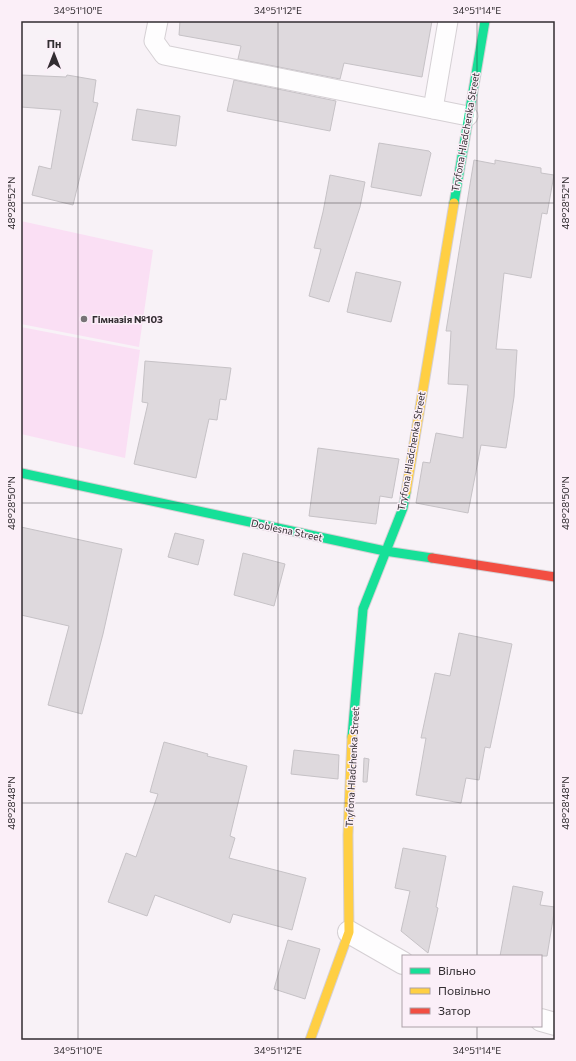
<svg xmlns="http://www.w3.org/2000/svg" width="576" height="1061" font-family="Commissioner,sans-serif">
	<rect width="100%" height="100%" fill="#f8f2f7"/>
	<g fill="#fadff4">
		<path d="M21,221L153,250L139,347L21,324Z"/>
		<path d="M21,327L140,350L125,458L21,434Z"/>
	</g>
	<g fill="#ded9dd" stroke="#c6c2c6">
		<path d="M180,21H432L422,77L344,63L340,79L238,59L241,46L179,35Z"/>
		<path d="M21,75L66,77L67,75L96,80L93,102L98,103L73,205L32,195L39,166L51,169L61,110L21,107Z"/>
		<path d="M234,80L336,101L330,131L227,111Z"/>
		<path d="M137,109L180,116L176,146L132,140Z"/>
		<path d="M379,143L429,151L431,153L421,196L371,187Z"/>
		<path d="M474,160L495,164V160L541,168V173L554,175L547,214L542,213L531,278L504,273L496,349L517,350L514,397L506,448L481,445L468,513L416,503L423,462L430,463L436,433L463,438L468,385L448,384L451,331H446Z"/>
		<path d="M330,175L365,182L360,207L329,302L309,296L321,249L314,248L323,212Z"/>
		<path d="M356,272L401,282L391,322L347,312Z"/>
		<path d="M145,361L231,368L226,400L220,399L217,420L209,419L196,478L134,464L148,403L142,402Z"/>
		<path d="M318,448L399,459L392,498L380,496L376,524L309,516Z"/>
		<path d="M21,527L122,549L103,634L82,714L48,705L69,626L21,615Z"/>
		<path d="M175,533L204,540L198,565L168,557Z"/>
		<path d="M243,553L285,564L274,606L234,595Z"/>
		<path d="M459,633L512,644L490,748L485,747L479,780L466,778L461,803L416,795L426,738H421L435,673L450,676Z"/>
		<path d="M164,742L208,754L207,756L247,766L230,836L235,838L229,858L306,878L292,930L233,914L230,923L155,895L147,916L108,902L126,853L136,857L158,794L150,792Z"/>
		<path d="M294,750L339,755L338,779L291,774Z"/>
		<path d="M364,758L369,759L367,782H363Z"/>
		<path d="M403,848L446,856L436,907L438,908L428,953L401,931L410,891L395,888Z"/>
		<path d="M513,886L543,892L540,905L555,907L547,956H500Z"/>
		<path d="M288,940L320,949L305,999L274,989Z"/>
	</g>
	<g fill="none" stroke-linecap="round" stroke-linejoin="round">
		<defs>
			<g id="lane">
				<path d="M158,21L154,41L164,55L468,116"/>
				<path d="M433,109L448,21"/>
			</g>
			<g id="street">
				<path d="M349,932L403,963"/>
				<path d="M541,1020L555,1024"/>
			</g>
			<g id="fast">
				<path d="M454,203L485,21"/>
				<path d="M21,473L385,551L432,558"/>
				<path d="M352,737L363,609L403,508L406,492"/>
			</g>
			<g id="slow">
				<path d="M406,492L454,203"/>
				<path d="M310,1040L349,932L348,835L352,737"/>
			</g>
			<path id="jam" d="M432,558L555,577"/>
		</defs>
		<use href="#lane" stroke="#d5d0d4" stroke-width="21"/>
		<use href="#street" stroke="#d5d0d4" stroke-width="24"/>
		<use href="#fast" stroke="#d5d0d4" stroke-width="11"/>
		<use href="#slow" stroke="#d5d0d4" stroke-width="11"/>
		<use href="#jam" stroke="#d5d0d4" stroke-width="11"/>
		<use href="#lane" stroke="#fefdfe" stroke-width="19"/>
		<use href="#street" stroke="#fefdfe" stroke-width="22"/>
		<use href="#fast" stroke="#16e098" stroke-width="9"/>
		<use href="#slow" stroke="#ffcf43" stroke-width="9"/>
		<use href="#jam" stroke="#f24e42" stroke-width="9"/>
	</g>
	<path fill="none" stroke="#322d31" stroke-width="1" stroke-opacity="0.45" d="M78,21V1040M278,21V1040M477,21V956M21,203H555M21,503H555M21,803H555M477,1026V1040"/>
	<circle fill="#777276" stroke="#fbeff8" stroke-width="1.5" cx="84" cy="319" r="4"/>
	<g text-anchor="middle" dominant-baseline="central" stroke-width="3" stroke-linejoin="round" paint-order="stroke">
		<g font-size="10" fill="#322d31" stroke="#fbeff8">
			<text transform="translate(465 132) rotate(-80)">Tryfona Hladchenka Street</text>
			<text transform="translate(411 451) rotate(-80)">Tryfona Hladchenka Street</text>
			<text transform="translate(287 530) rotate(12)">Doblesna Street</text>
			<text transform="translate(352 767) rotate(-87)">Tryfona Hladchenka Street</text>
		</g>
		<g font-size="10" font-weight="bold" fill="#322d31" stroke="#fbeff8" text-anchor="start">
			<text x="92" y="319">Гімназія №103</text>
		</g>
	</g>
	<rect width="576" height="1061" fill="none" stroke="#fbeff8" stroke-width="44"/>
	<rect x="402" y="955" width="140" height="72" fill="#fbeff8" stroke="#aba1a8"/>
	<rect x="410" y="968" width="20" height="6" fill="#16e098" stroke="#aba1a8"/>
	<text x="438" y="975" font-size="12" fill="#322d31">Вільно</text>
	<rect x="410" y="988" width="20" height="6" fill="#ffcf43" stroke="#aba1a8"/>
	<text x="438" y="995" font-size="12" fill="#322d31">Повільно</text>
	<rect x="410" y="1008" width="20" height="6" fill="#f24e42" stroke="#aba1a8"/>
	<text x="438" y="1015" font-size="12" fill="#322d31">Затор</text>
	<g transform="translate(54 54)" stroke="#fbeff8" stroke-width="3" paint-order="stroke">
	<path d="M0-3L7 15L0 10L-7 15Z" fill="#322d31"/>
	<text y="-6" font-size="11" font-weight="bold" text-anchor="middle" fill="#322d31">Пн</text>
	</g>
	<rect x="22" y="22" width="532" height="1017" fill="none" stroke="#322d31" stroke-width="1.5"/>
	<g font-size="10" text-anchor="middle" fill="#322d31">
		<text x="78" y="14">34°51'10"E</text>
		<text x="278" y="14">34°51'12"E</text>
		<text x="477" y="14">34°51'14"E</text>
		<text transform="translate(11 203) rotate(-90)" y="4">48°28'52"N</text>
		<text transform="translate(565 203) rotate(-90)" y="4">48°28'52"N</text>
		<text transform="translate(11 503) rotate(-90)" y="4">48°28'50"N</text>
		<text transform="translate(565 503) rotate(-90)" y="4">48°28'50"N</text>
		<text transform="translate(11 803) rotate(-90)" y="4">48°28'48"N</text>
		<text transform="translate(565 803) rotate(-90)" y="4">48°28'48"N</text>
		<text x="78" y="1054">34°51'10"E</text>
		<text x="278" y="1054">34°51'12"E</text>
		<text x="477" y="1054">34°51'14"E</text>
	</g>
</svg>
